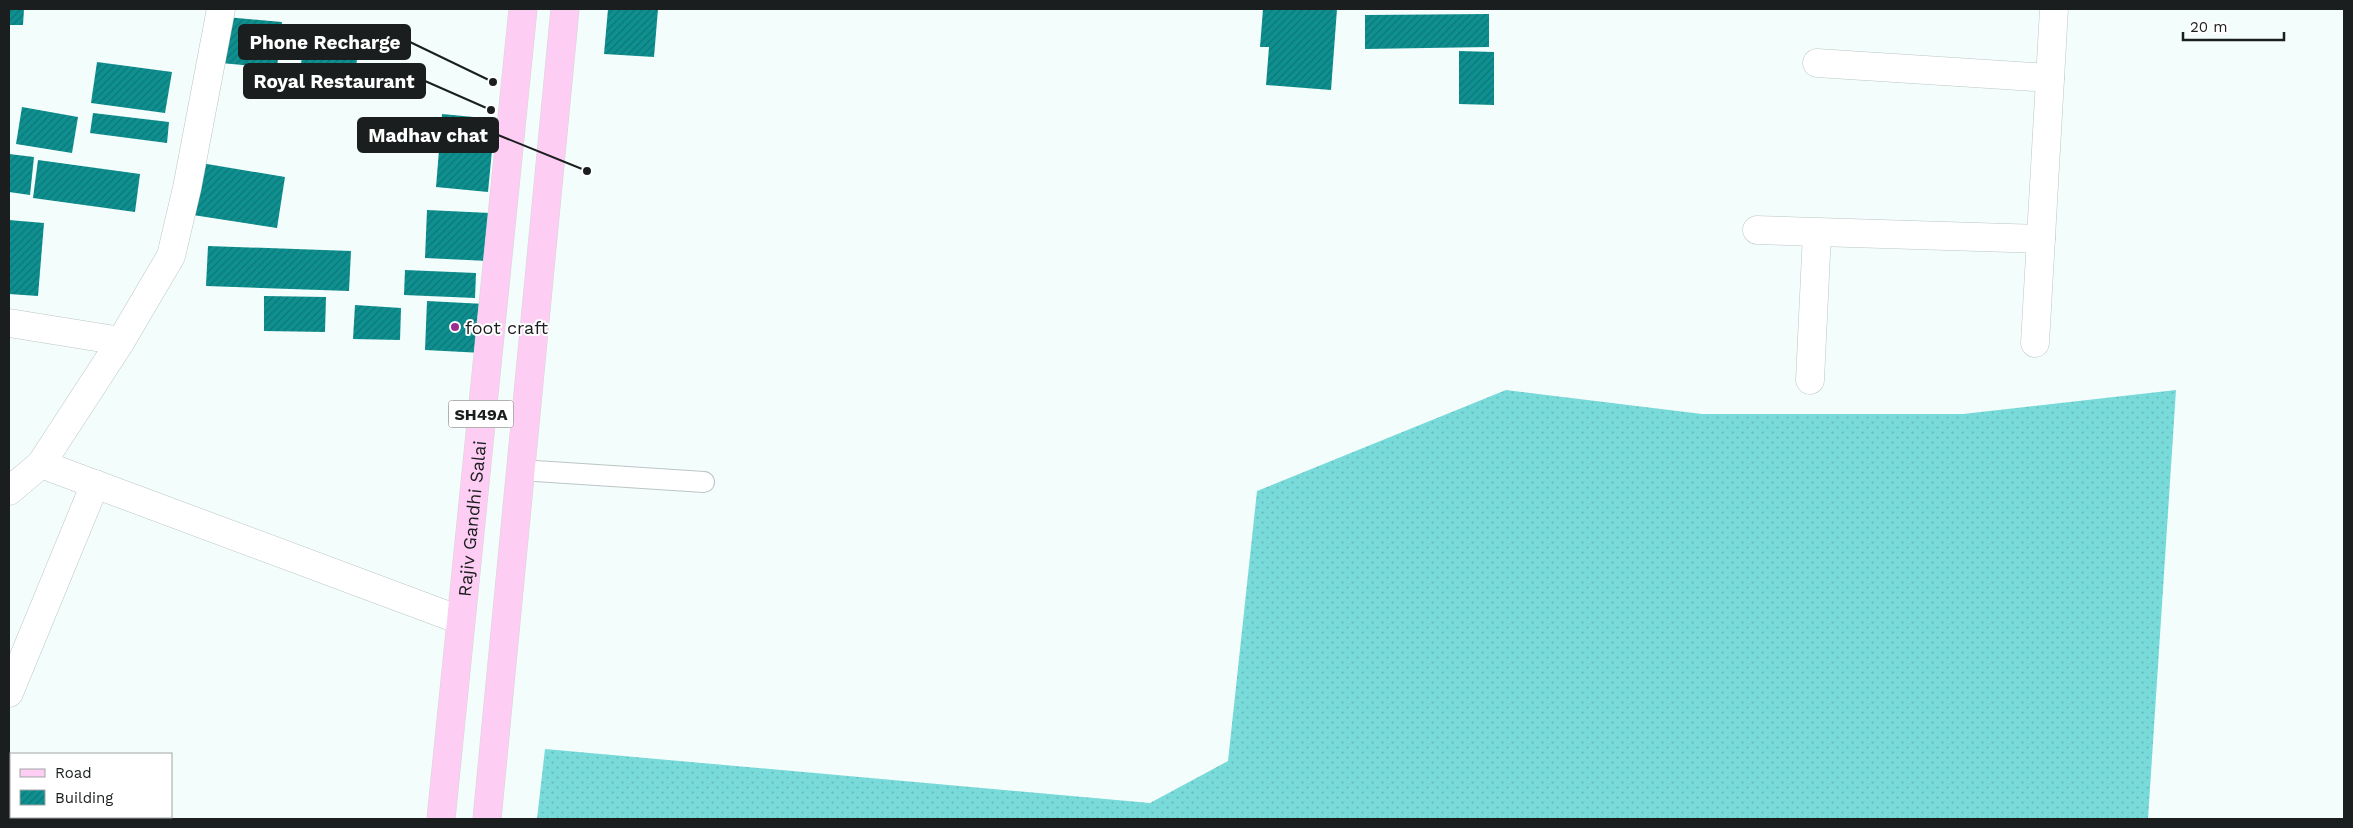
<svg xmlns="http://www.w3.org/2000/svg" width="2353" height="828" font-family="'Work Sans',sans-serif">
	<defs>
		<pattern id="grass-dots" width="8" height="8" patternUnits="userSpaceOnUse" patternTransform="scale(1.25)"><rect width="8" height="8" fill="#79dada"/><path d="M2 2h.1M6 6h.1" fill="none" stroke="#68bbbb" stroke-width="1.8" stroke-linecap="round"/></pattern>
		<pattern id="building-hatch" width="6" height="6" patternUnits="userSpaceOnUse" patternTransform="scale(1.25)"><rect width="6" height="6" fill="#0f9090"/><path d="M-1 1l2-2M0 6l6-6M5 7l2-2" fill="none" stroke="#0e7575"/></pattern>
	</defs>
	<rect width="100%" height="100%" fill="#f3fdfc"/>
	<path fill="url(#grass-dots)" d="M1506,390L1702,414H1963L2176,390L2148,819H537L545,749L1150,803L1228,761L1257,491Z"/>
	<g fill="url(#building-hatch)">
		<path d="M9,9H24L23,25H9Z"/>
		<path d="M608,9H658L654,57L604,54Z"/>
		<path d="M1263,9H1337L1331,90L1266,85L1269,47H1260Z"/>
		<path d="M1489,14V47L1365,49V15Z"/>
		<path d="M226,17L282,22L277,68L221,63Z"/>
		<path d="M306,31L360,40L354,79L300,70Z"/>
		<path d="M1459,51L1494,52V105L1459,104Z"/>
		<path d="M97,62L172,72L165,113L91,103Z"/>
		<path d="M22,107L78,117L72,153L16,144Z"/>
		<path d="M93,113L169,122L167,143L90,133Z"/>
		<path d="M442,114L495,119L488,192L436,187Z"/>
		<path d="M9,154L34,157L30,195L9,192Z"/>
		<path d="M38,160L140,174L135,212L33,198Z"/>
		<path d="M201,163L285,177L277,228L193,215Z"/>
		<path d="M427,210L490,213L488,261L425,258Z"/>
		<path d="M9,220L44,223L38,296L9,294Z"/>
		<path d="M208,246L351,251L349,291L206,286Z"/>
		<path d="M405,270L476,273L475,298L404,295Z"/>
		<path d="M264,296L326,297L325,332L264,331Z"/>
		<path d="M427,301L485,304L483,353L425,350Z"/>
		<path d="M355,305L401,308L400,340L353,339Z"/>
	</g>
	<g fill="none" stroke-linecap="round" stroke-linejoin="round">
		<defs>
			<path id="service" d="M520,470L704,482"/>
			<g id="minor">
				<path d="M221,9L187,188L171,256L121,341L41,464L460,620"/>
				<path d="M1817,63L2050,78"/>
				<path d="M1757,230L2041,239"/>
				<path d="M9,323L121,341"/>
				<path d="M2035,343L2054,9"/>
				<path d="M1810,380L1817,233"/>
				<path d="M9,491L41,464"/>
				<path d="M9,693L95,484"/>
			</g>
			<g id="primary">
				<path id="s1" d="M441,819L523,9"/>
				<path d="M487,819L565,9"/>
			</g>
		</defs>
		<use href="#service" stroke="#bcc5c5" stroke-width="22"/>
		<use href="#minor" stroke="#bcc5c5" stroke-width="29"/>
		<use href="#primary" stroke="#d6d6d6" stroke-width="29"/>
		<use href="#service" stroke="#fff" stroke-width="20"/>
		<use href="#minor" stroke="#fff" stroke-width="28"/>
		<use href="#primary" stroke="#fdcdf3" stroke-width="28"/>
	</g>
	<circle fill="#9d2e8c" stroke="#fff" stroke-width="2" cx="455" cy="327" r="5"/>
	<g text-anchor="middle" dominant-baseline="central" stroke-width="4" stroke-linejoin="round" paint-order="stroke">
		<rect fill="#fff" stroke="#5f6262" stroke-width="1" x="448.5" y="400.5" width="65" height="27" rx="4"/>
		<g font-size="16" font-weight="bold" fill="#1a1e1e">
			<text x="481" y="414">SH49A</text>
		</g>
		<g font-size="18" fill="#1a1e1e" stroke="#fff" text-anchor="start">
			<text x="465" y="327">foot craft</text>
		</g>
		<g font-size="18" fill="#1a1e1e" stroke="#fff">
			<text stroke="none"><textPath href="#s1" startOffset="302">Rajiv Gandhi Salai</textPath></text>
		</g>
	</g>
	<path fill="none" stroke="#1a1e1e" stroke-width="2" d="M493 82L410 42M491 110L425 81M587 171L498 135"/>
	<g fill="#1a1e1e" stroke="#fff" stroke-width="2">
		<circle cx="493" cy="82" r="5"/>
		<circle cx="491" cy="110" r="5"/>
		<circle cx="587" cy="171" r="5"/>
	</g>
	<g fill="#1a1e1e" stroke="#1a1e1e" stroke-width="2">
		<rect x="239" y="25" width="171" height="34" rx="5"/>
		<rect x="244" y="64" width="181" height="34" rx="5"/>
		<rect x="358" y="118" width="140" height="34" rx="5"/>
	</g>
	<g font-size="19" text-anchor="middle" font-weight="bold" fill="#fff">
		<text x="325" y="49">Phone Recharge</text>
		<text x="334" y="88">Royal Restaurant</text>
		<text x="428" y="142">Madhav chat</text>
	</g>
	<rect width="2353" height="828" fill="none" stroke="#1a1e1e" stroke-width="20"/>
	<rect x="10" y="753" width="162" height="65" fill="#ffffff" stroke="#a3a5a5"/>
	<rect x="20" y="769" width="25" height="8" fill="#fdcdf3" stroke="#a3a5a5"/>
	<text x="55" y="778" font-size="15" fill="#1a1e1e">Road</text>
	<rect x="20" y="790" width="25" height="15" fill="url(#building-hatch)" stroke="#a3a5a5"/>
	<text x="55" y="803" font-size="15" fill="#1a1e1e">Building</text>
	<path d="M2183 32v8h101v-8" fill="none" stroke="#1a1e1e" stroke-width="2.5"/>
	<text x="2190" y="32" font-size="15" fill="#1a1e1e" stroke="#ffffff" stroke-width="4" paint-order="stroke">20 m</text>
</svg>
